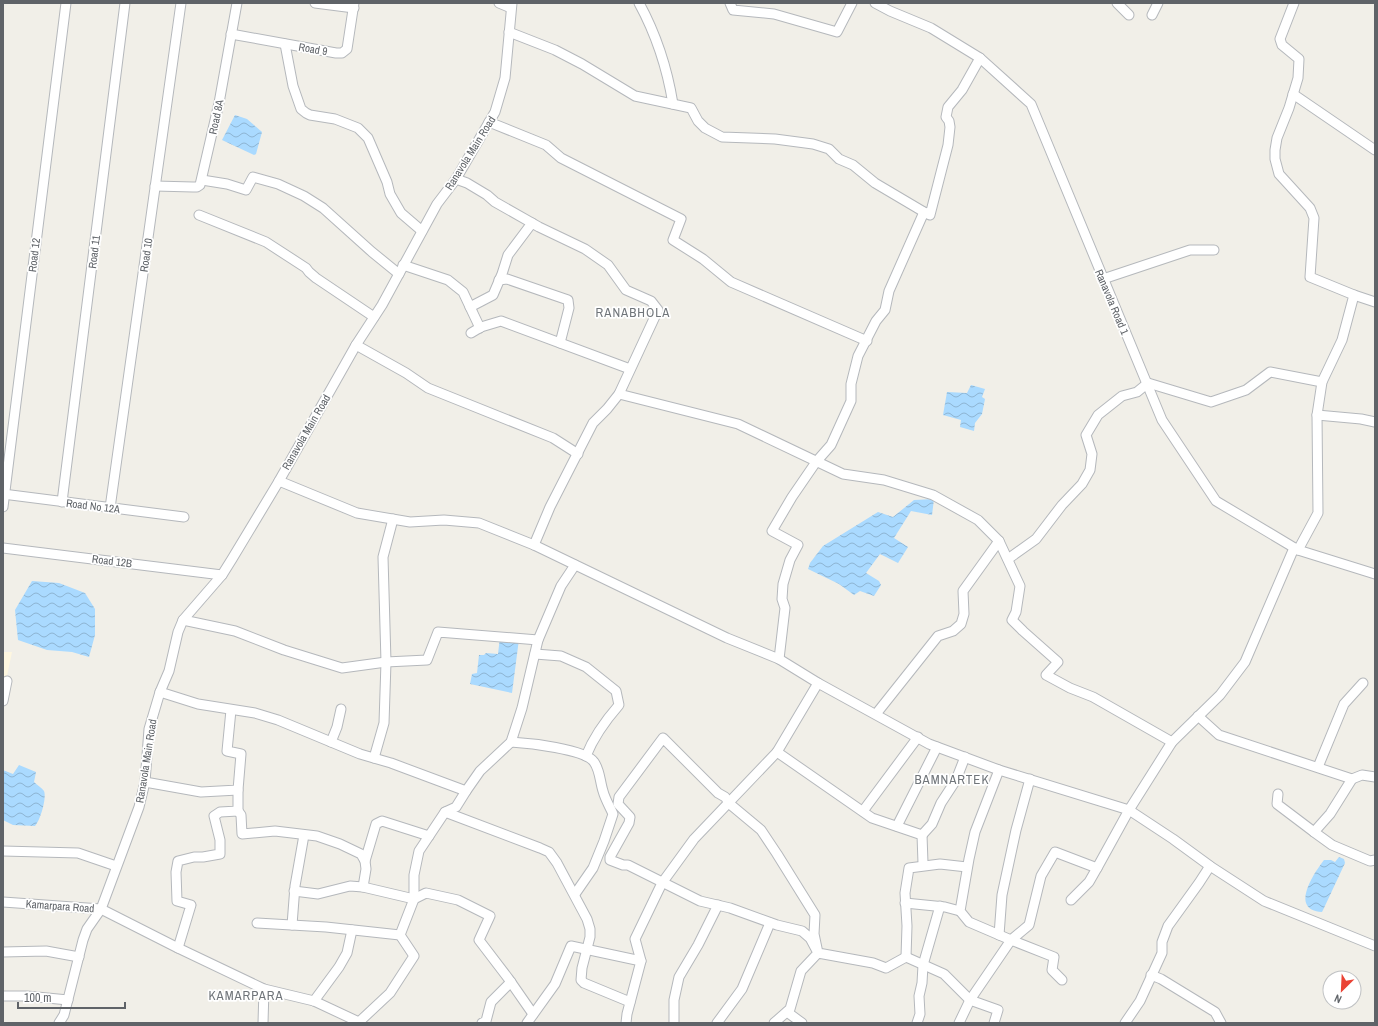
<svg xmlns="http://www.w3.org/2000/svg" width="1378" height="1026" font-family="'Archivo Narrow',sans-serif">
	<defs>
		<pattern id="water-waves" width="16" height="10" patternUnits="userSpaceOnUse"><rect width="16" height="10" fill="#aadaff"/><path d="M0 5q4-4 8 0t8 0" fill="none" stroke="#8eb4d2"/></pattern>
	</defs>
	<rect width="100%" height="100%" fill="#f1efe8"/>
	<path fill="#fef7e0" d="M3,652H12L3,695Z"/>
	<g fill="url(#water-waves)">
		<path d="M235,115L247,119L262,132L256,154L254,155L222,140Z"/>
		<path d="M971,385L985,389L982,397L985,399L982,414L975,423L974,431L960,427L961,420L943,415L947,392L967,393Z"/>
		<path d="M934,499L932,515L911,511L894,538L908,547L898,563L880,554L866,573L879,581L881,585L874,596L860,591L854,595L839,584L808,569L810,563L823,546L878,512L893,517L914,500Z"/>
		<path d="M32,581L59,583L85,593L95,609V635L89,657L72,652L47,650L18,640L15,610Z"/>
		<path d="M500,637L519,639L512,693L470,684L472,674L477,673L479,655H484L486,653L498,654Z"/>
		<path d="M19,765L36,772L34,782C37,785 42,788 44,791C47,798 40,821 35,826L13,825L3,820V770L13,774Z"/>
		<path d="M1339,857L1344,859L1345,863L1324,908L1322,912C1289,910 1314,873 1324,860H1331L1335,862Z"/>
	</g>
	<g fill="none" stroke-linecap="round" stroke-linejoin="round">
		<defs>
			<g id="street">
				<path d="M315,3L354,8"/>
				<path d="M499,3L511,8"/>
				<path d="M639,3C657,36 667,67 673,104"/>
				<path d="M730,3L733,10L774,14L837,32L852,3"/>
				<path d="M875,3L890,11L931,28L980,58L1031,104L1162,420L1216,501L1298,550L1375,574"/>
				<path d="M1117,3L1129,15"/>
				<path d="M1294,3L1280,39L1282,45L1299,59L1298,78L1289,108L1277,138L1275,150V159L1279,174L1310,208L1314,218L1310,277L1354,295L1342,340L1322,382L1317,415L1318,513L1298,550"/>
				<path d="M1152,15L1158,3"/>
				<path d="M509,32L555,50L582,64L635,96L691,108L698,121L705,128L722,137L775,139L813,144L829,149L839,159L853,165L875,183L924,212"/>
				<path d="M231,34L336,53H342L347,49L354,3"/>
				<path d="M285,44L293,86L301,109L306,113L310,115L335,119L358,128L368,138L387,182L390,194L401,213L422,231"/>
				<path d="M1293,94L1375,150"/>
				<path d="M489,122L546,145L561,158L681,219L673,240L703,259L731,282L867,341"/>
				<path d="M456,179L467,183L487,195L495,202L539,227L585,249L608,265L626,290L651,301L658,310L619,394L607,409L593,423L550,507L534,545"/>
				<path d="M202,180L227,184L246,190L253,177L278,184L304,196L323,208L372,252L399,274"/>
				<path d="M155,186L193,187H197L200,185L219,103L237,3"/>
				<path d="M199,215L266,242L306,268L309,272L316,278L374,317"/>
				<path d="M403,265L448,280L463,292L480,328"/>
				<path d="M1103,279L1190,250H1214"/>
				<path d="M499,280L507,279L568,300L569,308L560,343"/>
				<path d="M1354,295L1375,302"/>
				<path d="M470,307L493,295L502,274L508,255L532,223"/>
				<path d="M471,333L481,327L501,321L630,369"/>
				<path d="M356,345L406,373L428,388L553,438L578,454"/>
				<path d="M619,394L738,424L843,474L884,480L933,495L978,520L999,541L1020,586L1016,612L1012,620L1023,631L1058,662L1046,675L1070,688L1093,697L1172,742"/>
				<path d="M1317,415L1361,419L1375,422"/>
				<path d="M279,481L357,513L410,522L444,520L479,523L534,545L727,638L779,659L818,683L929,744L999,770L1129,810L1173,839L1210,866L1264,901L1375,946"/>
				<path d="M3,494L184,517"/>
				<path d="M62,502L125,3"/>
				<path d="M3,507L66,3"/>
				<path d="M110,508L181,3"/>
				<path d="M3,548L222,575"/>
				<path d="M1008,559L1036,539L1062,505L1082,484L1090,470L1092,454L1086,435L1098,415L1122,396L1137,392L1148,383L1211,402L1246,390L1270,372L1322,382"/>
				<path d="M183,620L235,631L284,650L342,668L386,662L427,660L438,632L538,640"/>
				<path d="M535,654L561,656L586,667L616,691L619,705C605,721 594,736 586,756"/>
				<path d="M779,659L785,608L782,599L783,584L790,560L798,545L772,531L792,497L816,462L831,445L851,401V384L858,356L876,321L885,310L889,291L924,212L930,215L948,145L950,127L949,121L946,117L948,107L962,90L980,58"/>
				<path d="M160,692L198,704L255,713L278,720L360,754L391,763L466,791"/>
				<path d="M3,701L7,681"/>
				<path d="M876,714L938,636L953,631L961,624L964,614L963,591L999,541"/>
				<path d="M1198,716L1219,735L1352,779L1362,775L1375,777"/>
				<path d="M331,742L337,727L341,709"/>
				<path d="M511,742C528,743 585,749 594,762C600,770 600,782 603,791C605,799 610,807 613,814L604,841L593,868L575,894"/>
				<path d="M777,752L872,818L922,835L923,863"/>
				<path d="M374,758L384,723L386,662L383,557L393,519"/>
				<path d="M1318,767L1344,704L1363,683"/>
				<path d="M1352,779L1330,814L1314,832L1332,845L1370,861L1375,860"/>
				<path d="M145,782L201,792L238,790L241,754L227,751L231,710"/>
				<path d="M1278,794L1277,804L1314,832"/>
				<path d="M238,811L241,815L242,834L275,831L317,836L340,844L361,854L365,861L366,869L363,887L414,899L426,893L458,900L490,916L479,940L508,978L533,1014"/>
				<path d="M863,811L918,737"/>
				<path d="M445,812L540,848L549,852L557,863L587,919L590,929V937L582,968L581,980L584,983L630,1002"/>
				<path d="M897,826L937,747"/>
				<path d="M922,835L932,824L941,803L956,780L965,757"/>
				<path d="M3,851L78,853L116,866"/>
				<path d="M365,861L376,824L382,821L429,836"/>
				<path d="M294,891L318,894L350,886L363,887"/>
				<path d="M1071,900L1089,882L1097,868"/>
				<path d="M3,902L101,909L178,948L264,989L314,1001L361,1023"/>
				<path d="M905,903L945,907L960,911"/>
				<path d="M257,923L326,927L400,935"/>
				<path d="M292,925L295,886L304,835"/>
				<path d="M999,935L1002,895L1016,830L1030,779"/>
				<path d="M178,948L191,905L177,901L176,872L178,861L194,857H203L220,854V840L214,816L220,812L238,811V790"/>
				<path d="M3,952L46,951L79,957"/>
				<path d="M906,957L907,926L905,893L909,868L940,864L967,867"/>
				<path d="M1151,975L1161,979L1215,1012L1221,1023"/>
				<path d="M1062,980L1052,970L1054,957L1011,940L1029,925L1041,876L1055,852L1097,868L1129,810L1172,742L1220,695L1245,662L1294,548"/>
				<path d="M3,996H27L68,1000"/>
				<path d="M314,1001L339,967L347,953L352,930"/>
				<path d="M787,1012L802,1023"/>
				<path d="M359,1022L390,993L414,956L400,935L414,899V875L419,851L445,812L456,807L466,791L480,771L511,742L522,708L538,640L561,586L575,565"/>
				<path d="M59,1023L64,1015L83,940L87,929L101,909L139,807L145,782L149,729L160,692L169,671L178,632L183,620L222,575L232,559L279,481L356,345L382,305L437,204L456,179L495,112L505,78L512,3"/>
				<path d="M263,1023L264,989"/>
				<path d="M482,1023L486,1021L491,1002L511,982"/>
				<path d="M527,1023L555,984L571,946L641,961"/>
				<path d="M626,1023L627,1014L641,961L635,939L662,883L694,839L777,752L818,683"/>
				<path d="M674,1023V1000L679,977L698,945L718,905"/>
				<path d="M717,1023L742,989L770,923"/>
				<path d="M774,1023L790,1009L801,971L818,953L810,938L802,931L777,925L730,908L700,901L628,865H623L610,860V857L629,823L630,817L618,804L619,797L663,738L718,793L725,797L731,805L761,830L777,854L815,915L814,934L818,953L873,963L886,968L906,957L944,974L970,1000L998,1010L994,1023"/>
				<path d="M917,1023L920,1014L919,996L922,983L923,965L940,906"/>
				<path d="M959,1023L970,1000L1011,940L969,922L960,911L969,859L975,832L999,770"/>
				<path d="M1125,1023L1140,1001L1162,953V942L1168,926L1199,883L1210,866"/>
			</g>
		</defs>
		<use href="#street" stroke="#b5b8bc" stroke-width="11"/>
		<use href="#street" stroke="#fff" stroke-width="9"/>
	</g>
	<g text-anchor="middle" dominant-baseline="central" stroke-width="3.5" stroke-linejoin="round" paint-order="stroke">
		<g font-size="11" fill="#5f6368" stroke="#fff">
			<text transform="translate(313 49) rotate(10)">Road 9</text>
			<text transform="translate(216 117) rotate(-78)">Road 8A</text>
			<text transform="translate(470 153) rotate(-58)">Ranavola Main Road</text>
			<text transform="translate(94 252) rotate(-83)">Road 11</text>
			<text transform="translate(34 255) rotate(-83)">Road 12</text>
			<text transform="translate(146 255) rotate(-82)">Road 10</text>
			<text transform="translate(1112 302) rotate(67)">Ranavola Road 1</text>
			<text transform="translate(306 432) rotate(-60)">Ranavola Main Road</text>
			<text transform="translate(93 506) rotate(7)">Road No 12A</text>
			<text transform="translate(112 561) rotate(7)">Road 12B</text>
			<text transform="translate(146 761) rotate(-81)">Ranavola Main Road</text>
			<text transform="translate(60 906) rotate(4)">Kamarpara Road</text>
		</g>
		<g font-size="13" letter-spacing="1" fill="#70757a" stroke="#fff">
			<text x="633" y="312">RANABHOLA</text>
			<text x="952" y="779">BAMNARTEK</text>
			<text x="246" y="995">KAMARPARA</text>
		</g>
	</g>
	<rect width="1378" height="1026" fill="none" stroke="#5f6368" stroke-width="8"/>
	<g transform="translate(1342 990) rotate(204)"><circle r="19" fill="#ffffff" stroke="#bfc1c3"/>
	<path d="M0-3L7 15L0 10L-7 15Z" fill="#ea4335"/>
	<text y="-6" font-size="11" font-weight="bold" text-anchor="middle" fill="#5f6368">N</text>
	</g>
	<path d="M18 1002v6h107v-6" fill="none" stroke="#5f6368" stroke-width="2"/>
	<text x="24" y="1002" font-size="12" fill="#5f6368" stroke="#ffffff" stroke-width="3" paint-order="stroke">100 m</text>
</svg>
